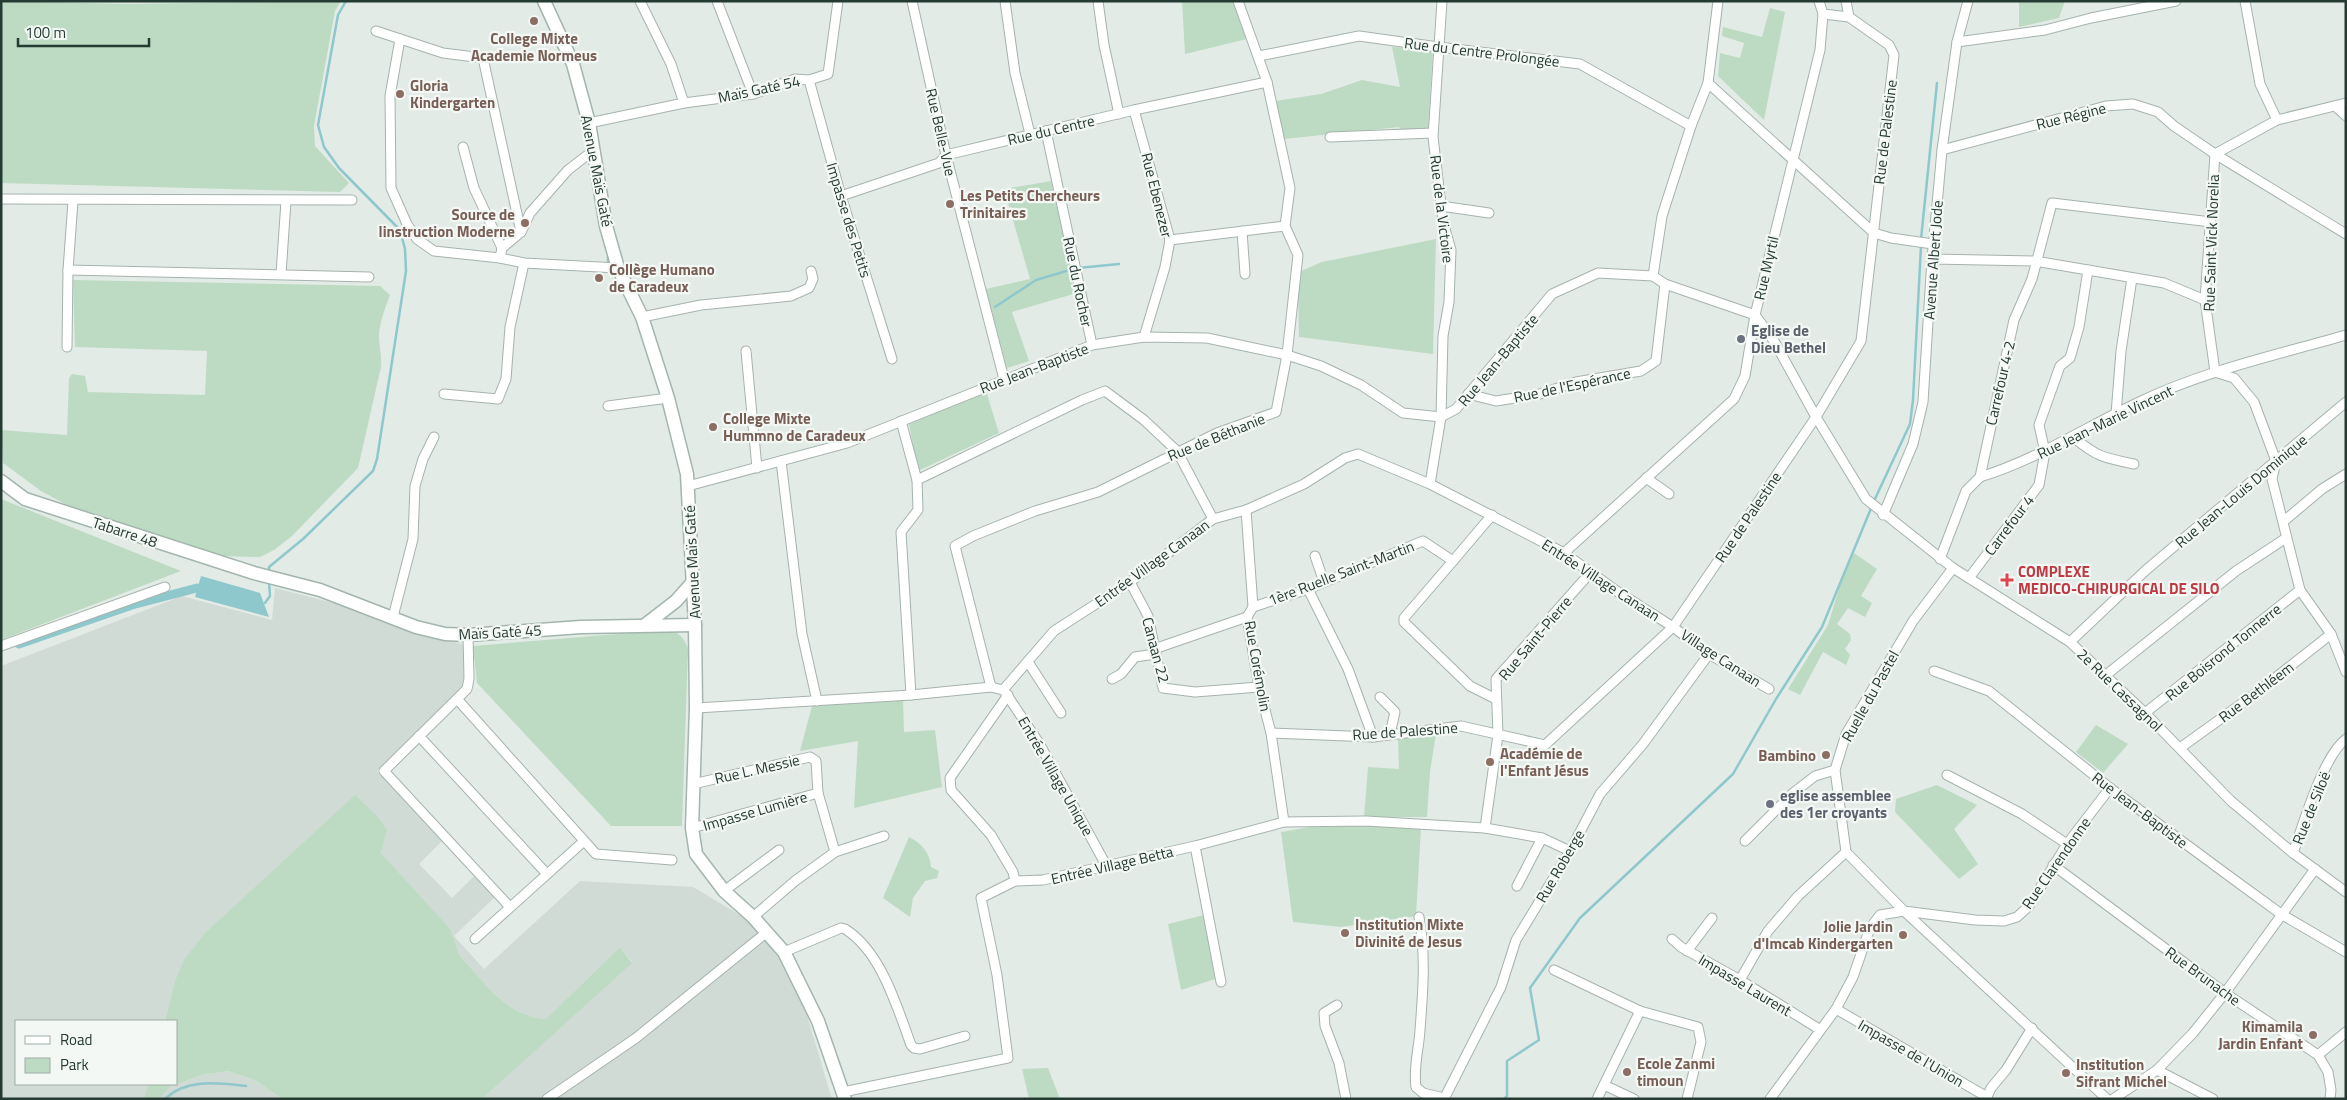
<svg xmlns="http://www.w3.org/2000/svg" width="2347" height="1100" font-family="'Titillium Web',sans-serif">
	<rect width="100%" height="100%" fill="#e3ebe7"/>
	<g fill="#d1dbd5">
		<path d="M275,588L345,606L464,645L467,683L377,771L442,841L419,864L452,898L474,876L495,897L454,936L484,969L580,881L693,887L760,927L800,992L832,1099H482L632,962L620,947L546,1019L532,1017L515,1010L494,994L460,956L455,944L428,907L381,853L387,830L175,981L165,1021H16V1084H148L144,1099H1V666L182,596L272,620Z"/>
		<path d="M228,1071L255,1080L282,1099H159L170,1087L201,1075Z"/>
	</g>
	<g fill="#bddbc2">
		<path d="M1,1L127,4L341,1L335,11L314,126L315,146L349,183L340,192L1,183Z"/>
		<path d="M1182,1H1235L1247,39L1185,54Z"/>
		<path d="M2019,1H2065L2059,18L2019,27Z"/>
		<path d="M1770,8L1785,12L1764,120L1718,76L1720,53L1740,58L1744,43L1722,36L1723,27L1762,37Z"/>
		<path d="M1392,47L1433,50L1428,130L1401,132L1399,127L1284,139L1275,101L1321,94L1362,80L1400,87Z"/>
		<path d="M1051,181L1077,293L1012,312L1029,361L1007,368L986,289L1030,279L1004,189Z"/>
		<path d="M1436,239L1433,354L1299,337L1298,287L1301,271L1322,262Z"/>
		<path d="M73,280L380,286L390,295C385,308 380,321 379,335C379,346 382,356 381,367L358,468L292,536L274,550L260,557L221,556L149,534L69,506L41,491L3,463L1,430L67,435L69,378L72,374L85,376L88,392L205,395L207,351L75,347Z"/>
		<path d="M986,391L999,433L918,471L909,424Z"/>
		<path d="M1,499L181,571L1,640Z"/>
		<path d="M1854,553L1877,569L1861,596L1872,603L1865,617L1848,608L1837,624L1850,634L1851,640L1845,649L1850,655L1846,665L1823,652L1800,695L1788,689L1828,625L1840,585Z"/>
		<path d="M666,630C678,631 684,637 688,649L682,826H611L477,683L473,646Z"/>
		<path d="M903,699L904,732L935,730L942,787L854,808L858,741L800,751L812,706Z"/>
		<path d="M2096,725L2128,744L2103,773L2076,752Z"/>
		<path d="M1436,734L1430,772L1427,817H1364L1368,767L1399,769L1398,739Z"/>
		<path d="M1937,785L1977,805L1954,829L1978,864L1959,879L1895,812L1896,799Z"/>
		<path d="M355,795L378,817L387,830L381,853L450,929L460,956L494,994L515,1010L532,1017L546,1019L620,947L632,963L482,1099H282L255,1080L228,1071L201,1075L170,1087L159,1099H144L148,1084H176V1021H165L175,981L184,960L204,934Z"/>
		<path d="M1387,825L1421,828L1416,916L1341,927L1293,922L1281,832L1310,827Z"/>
		<path d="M909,837C921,843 930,852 931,867L939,871L937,878L925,881L913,898L910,917L883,898Z"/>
		<path d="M1204,915L1215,979L1181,990L1168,924Z"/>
		<path d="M1048,1068L1060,1099H1029L1022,1069Z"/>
	</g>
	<path fill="#8fc8cc" d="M201,576L260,593L269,617L195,597Z"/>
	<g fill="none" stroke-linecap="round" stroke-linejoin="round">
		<g stroke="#8fc8cc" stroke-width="2.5">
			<path d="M1921,239L1937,83"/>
			<path d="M608,265V253"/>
			<path d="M1078,268L1119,264"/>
			<path d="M995,307L1036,280L1073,269"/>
			<path d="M1874,501L1910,424L1913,400L1921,246"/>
			<path d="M269,573V567L303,539L373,471L377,459L406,271L405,249L400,230L339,168L324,147L318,125L338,15L346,1"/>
			<path d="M265,603L270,596L269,581"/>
			<path d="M165,1099C186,1078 219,1083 246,1086"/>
			<path d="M1504,1099L1507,1096V1061L1539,1040L1530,988L1580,918L1733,774L1776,699L1822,627L1872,506"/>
		</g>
		<path stroke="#8fc8cc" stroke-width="9" d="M19,644L132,605L197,588"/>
		<defs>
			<g id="street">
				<path d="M640,1L671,64L684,103"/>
				<path d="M717,1L753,94"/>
				<path d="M912,1L946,155L1004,379"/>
				<path d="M1005,1L1015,73L1030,134"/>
				<path d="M1098,1L1104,45L1119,114"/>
				<path d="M1846,1L1849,17"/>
				<path d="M2245,1L2260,84L2277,120"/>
				<path d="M376,31L443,53L483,58L521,232"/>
				<path d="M400,39L390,96L391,188L407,224L417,239L434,251L500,258L524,263L618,268"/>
				<path d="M1957,42L2045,30L2091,18L2176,1"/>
				<path d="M1259,56L1359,36L1438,47L1580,64L1691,126"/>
				<path d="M809,80L841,196L892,359"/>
				<path d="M1708,83L1874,233L1891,238L1933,244"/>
				<path d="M2346,103L2277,120L2215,154L2205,300L2215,372L2234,378L2254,402L2276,461L2272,479L2300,590L2331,634L2346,672"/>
				<path d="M2335,106L2346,116"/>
				<path d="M1134,110L1170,240L1165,267L1144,337"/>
				<path d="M589,123L684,103L753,94L795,79L809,80L828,74L838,1"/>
				<path d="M1046,131L1092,345"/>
				<path d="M1330,137L1433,133"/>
				<path d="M463,147L474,188L502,248"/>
				<path d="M1942,150L2106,106L2133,104L2158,112L2174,126L2215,154L2346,234"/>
				<path d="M841,196L939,163L946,155L1134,110L1267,82"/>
				<path d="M1,199L352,200"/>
				<path d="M1441,206L1489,213"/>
				<path d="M1242,231L1245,274"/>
				<path d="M1170,240L1285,226"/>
				<path d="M500,258L502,248L521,232L530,213L568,170L594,150"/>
				<path d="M1932,259L2035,261L2164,283L2205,300"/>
				<path d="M68,270L369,277"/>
				<path d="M281,274L286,201"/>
				<path d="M1653,276L1662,216L1691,126L1708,83L1718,1"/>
				<path d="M642,317L701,305L791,296L809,288L813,279L811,271"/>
				<path d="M67,347L68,270L73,201"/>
				<path d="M746,351L757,468"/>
				<path d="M444,394L498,399L506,379L510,327L524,263"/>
				<path d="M1468,394L1496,401L1540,394L1576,382L1641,371L1656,361L1665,284"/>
				<path d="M608,406L668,398"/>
				<path d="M2116,414L2121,351L2132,278"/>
				<path d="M901,421L917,480L918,510L901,532L911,695"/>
				<path d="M2073,437C2097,457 2104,458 2134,464"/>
				<path d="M781,461L802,634L817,701"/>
				<path d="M1980,477C2036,460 2084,428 2137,403C2203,371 2276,355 2346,335"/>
				<path d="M1646,478L1669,494"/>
				<path d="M917,480L1082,400L1105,391L1144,420L1177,451L1213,519"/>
				<path d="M1430,484L1441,417L1443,336L1449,302L1451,250L1443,222L1433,137L1442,1"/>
				<path d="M688,486L847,443L1092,345L1144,337L1207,338L1287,355L1321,366L1361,385L1403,413L1441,417L1456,409L1552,294L1598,273L1653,276L1665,284L1755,315L1774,341L1816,417L1866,499L1953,568L2070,642L2145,713L2231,801L2293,853L2346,892"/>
				<path d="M1246,510L1253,607L1247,617L1259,687L1271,733L1284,822"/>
				<path d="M1883,515L1913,444L1923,402L1932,259L1942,150L1957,42L1968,1"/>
				<path d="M2284,521L2322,489L2346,474"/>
				<path d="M1564,553L1734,399L1745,376L1755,315L1820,50L1823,14L1819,1"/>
				<path d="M1315,556L1324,582"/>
				<path d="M1940,559L1966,491L1980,477L2014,320L2032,279L2052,203L2211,222"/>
				<path d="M1453,561L1404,618V622L1470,686L1496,699"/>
				<path d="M1969,578L2039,485L2045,452L2039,425L2060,366L2070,358L2079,327L2088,270"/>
				<path d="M1130,582L1148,616L1163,688L1195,692L1259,687"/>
				<path d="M1308,589L1348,669L1373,737"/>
				<path d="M1253,607L1308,589L1423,541L1453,561L1492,515"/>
				<path d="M393,617L413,539L415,486L423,459L434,437"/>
				<path d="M468,635L469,679L467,689L384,771L510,907"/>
				<path d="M2070,642L2146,570L2346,402"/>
				<path d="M1,646L165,587"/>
				<path d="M1154,649L1247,617"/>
				<path d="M1028,662L1061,713"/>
				<path d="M1934,671L1989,691L2110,788L2229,876L2281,914L2346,952"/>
				<path d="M2106,675L2236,571L2286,538"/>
				<path d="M1112,679L1121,674L1135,657L1155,654"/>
				<path d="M991,687L955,546L973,536L1035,511L1098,492L1217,433L1276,412L1287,355L1298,255L1285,226L1290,188L1267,82L1238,1"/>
				<path d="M1005,692L1039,743L1106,865"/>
				<path d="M1008,695L950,778L951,790L991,835L1013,872L1015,881"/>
				<path d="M1380,697L1395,712L1390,734"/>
				<path d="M457,699L596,854L672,860"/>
				<path d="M696,708L911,695L991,687L1003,690L1054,631L1130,582L1213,519L1246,510L1304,484L1345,458L1358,454L1430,484L1564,553L1618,592L1673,627L1709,654L1769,689"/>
				<path d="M2145,713L2300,590"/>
				<path d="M1271,733L1373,737L1461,726L1545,745L1673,627L1816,417L1861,341L1894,55L1889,45L1849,17L1823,14"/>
				<path d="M419,736L547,874"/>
				<path d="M2180,748L2251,697L2331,634"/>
				<path d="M1947,775L2022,814L2067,844"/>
				<path d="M693,784L810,757L816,761L818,793L835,852"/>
				<path d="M692,828L818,793"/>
				<path d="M1485,828L1498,735L1496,679L1590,573"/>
				<path d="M1745,841L1793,793L1815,776L1835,770"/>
				<path d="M1195,846L1221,982"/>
				<path d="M1846,852L1904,911L2107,1099"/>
				<path d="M2293,853C2303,825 2323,756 2346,739"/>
				<path d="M2053,865L2225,993L2318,1055L2328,1072L2331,1090L2330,1099"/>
				<path d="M1517,886L1542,838"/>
				<path d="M724,891L779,850"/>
				<path d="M753,917L795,881L835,852L884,836"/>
				<path d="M1419,917C1426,954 1423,992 1420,1030C1419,1049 1413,1067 1416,1087L1423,1093L1444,1098"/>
				<path d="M475,939L584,841"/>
				<path d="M1672,939L1681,947L1740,980L1819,1029"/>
				<path d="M1687,951L1712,918"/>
				<path d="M784,952L841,928L845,929C881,951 897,1007 911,1045L914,1048L920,1049L965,1036"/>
				<path d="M1554,970L1640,1011L1698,1027L1701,1042L1687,1099"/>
				<path d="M1740,980L1768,931L1798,896L1846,852L1835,770L1846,734L1913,621L1953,568"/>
				<path d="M1337,1005L1324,1013L1325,1026L1339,1063L1346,1099"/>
				<path d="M1836,1009L1987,1097"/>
				<path d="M2318,1055L2346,1032"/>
				<path d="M2157,1070L2213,1099"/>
				<path d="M1604,1085L1634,1099"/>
				<path d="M843,1092L1008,1058L997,975L981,898L1015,881L1043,880L1195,846L1284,822L1366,821L1485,828L1542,838L1570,851"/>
				<path d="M547,1099L636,1038L767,932"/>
				<path d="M1444,1099L1501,987L1516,940L1570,851L1600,794L1643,744L1709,654"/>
				<path d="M1597,1099L1640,1011"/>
				<path d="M1770,1099L1836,1009L1853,977L1870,928L1880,915L1904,911L1975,920L2004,921L2017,917L2029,906L2067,844L2110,788"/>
				<path d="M1986,1099L1991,1088L2006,1070L2032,1028"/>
				<path d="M2113,1099L2157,1070L2193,1033L2225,993L2315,869"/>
			</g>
			<g id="secondary">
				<path d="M544,1L573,64L589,123L606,226L618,268L642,317L668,398L687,474L695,625L696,708L692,828L696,854L724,891L753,917L784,952L818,1021L845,1099"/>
				<path d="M1,481L25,499L254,573L320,590L416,627L445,634L468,635L581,627L695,625"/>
				<path d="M645,625L676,601L692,583"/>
			</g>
		</defs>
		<use href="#street" stroke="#a6b3ad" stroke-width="11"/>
		<use href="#secondary" stroke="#a2b6ad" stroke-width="15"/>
		<use href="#street" stroke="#fff" stroke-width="9"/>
		<use href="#secondary" stroke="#fff" stroke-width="12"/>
	</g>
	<g fill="#8d6e63" stroke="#f3f8f5" stroke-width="2">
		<circle cx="534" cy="21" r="5"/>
		<circle cx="400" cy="94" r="5"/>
		<circle cx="950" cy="204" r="5"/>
		<circle cx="525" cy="223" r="5"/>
		<circle cx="599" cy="278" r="5"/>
		<circle cx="713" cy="427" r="5"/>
		<circle cx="1826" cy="755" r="5"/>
		<circle cx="1490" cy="762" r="5"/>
		<circle cx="1345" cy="933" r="5"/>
		<circle cx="1903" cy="935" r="5"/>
		<circle cx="2313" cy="1035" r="5"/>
		<circle cx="1627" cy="1072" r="5"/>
		<circle cx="2066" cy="1073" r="5"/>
	</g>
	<g fill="#6b7280" stroke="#f3f8f5" stroke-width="2">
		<circle cx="1741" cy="339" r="5"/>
		<circle cx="1770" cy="804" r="5"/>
	</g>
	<path fill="#e0444e" stroke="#f3f8f5" stroke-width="2" d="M2004.5 572.5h5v5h5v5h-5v5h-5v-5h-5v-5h5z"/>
	<g text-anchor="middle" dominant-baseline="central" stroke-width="4.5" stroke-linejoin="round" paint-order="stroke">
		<g font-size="15" font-weight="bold" fill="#785e54" stroke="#f3f8f5" text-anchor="start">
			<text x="534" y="38" text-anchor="middle">College Mixte<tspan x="534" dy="17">Academie Normeus</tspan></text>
			<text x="410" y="85">Gloria<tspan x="410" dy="17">Kindergarten</tspan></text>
			<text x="960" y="195">Les Petits Chercheurs<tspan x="960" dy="17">Trinitaires</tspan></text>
			<text x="515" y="214" text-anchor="end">Source de<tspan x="515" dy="17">linstruction Moderne</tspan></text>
			<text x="609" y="269">Collège Humano<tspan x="609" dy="17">de Caradeux</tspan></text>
			<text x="723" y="418">College Mixte<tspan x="723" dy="17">Hummno de Caradeux</tspan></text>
			<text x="1500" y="753">Académie de<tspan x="1500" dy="17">l'Enfant Jésus</tspan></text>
			<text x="1816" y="755" text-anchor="end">Bambino</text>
			<text x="1355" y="924">Institution Mixte<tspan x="1355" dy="17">Divinité de Jesus</tspan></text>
			<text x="1893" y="926" text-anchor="end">Jolie Jardin<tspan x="1893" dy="17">d'Imcab Kindergarten</tspan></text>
			<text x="2303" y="1026" text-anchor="end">Kimamila<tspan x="2303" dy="17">Jardin Enfant</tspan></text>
			<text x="1637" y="1063">Ecole Zanmi<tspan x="1637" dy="17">timoun</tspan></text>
			<text x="2076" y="1064">Institution<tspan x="2076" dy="17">Sifrant Michel</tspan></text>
		</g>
		<g font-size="15" fill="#243b33" stroke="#f3f8f5">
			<text transform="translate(1482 52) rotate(7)">Rue du Centre Prolongée</text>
			<text transform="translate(759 89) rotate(-12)">Maïs Gaté 54</text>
			<text transform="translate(2071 116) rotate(-14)">Rue Régine</text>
			<text transform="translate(1051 130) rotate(-13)">Rue du Centre</text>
			<text transform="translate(941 132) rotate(77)">Rue Belle-Vue</text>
			<text transform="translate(1885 132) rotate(-83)">Rue de Palestine</text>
			<text transform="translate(597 171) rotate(79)">Avenue Maïs Gaté</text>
			<text transform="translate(1157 195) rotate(76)">Rue Ebenezer</text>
			<text transform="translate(1442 209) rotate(83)">Rue de la Victoire</text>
			<text transform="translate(849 220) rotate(73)">Impasse des Petits</text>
			<text transform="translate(2211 243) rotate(-88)">Rue Saint Vick Norelia</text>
			<text transform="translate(1933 260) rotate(-86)">Avenue Albert Jode</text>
			<text transform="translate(1766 268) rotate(-77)">Rue Myrtil</text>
			<text transform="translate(1078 282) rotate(78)">Rue du Rocher</text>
			<text transform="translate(1498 360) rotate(-50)">Rue Jean-Baptiste</text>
			<text transform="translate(1034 368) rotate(-21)">Rue Jean-Baptiste</text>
			<text transform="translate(2000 383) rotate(-77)">Carrefour 4-2</text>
			<text transform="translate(1572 385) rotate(-12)">Rue de l'Espérance</text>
			<text transform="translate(2105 422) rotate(-26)">Rue Jean-Marie Vincent</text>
			<text transform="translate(1216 437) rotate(-22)">Rue de Béthanie</text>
			<text transform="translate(2241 491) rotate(-40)">Rue Jean-Louis Dominique</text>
			<text transform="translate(1748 517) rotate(-56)">Rue de Palestine</text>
			<text transform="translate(2009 525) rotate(-53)">Carrefour 4</text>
			<text transform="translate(125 532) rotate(18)">Tabarre 48</text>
			<text transform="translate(692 562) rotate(-93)">Avenue Maïs Gaté</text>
			<text transform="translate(1152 563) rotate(-36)">Entrée Village Canaan</text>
			<text transform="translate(1341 573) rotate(-21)">1ère Ruelle Saint-Martin</text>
			<text transform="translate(1601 580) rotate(33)">Entrée Village Canaan</text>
			<text transform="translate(500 632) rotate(-3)">Maïs Gaté 45</text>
			<text transform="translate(1535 638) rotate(-50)">Rue Saint-Pierre</text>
			<text transform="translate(1156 650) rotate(75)">Canaan 22</text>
			<text transform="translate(2223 652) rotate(-39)">Rue Boisrond Tonnerre</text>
			<text transform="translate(1721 658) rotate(33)">Village Canaan</text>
			<text transform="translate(1258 666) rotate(80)">Rue Corémolin</text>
			<text transform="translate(2120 690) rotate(44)">2e Rue Cassagnol</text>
			<text transform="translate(2256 692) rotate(-37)">Rue Bethléem</text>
			<text transform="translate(1870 696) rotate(-61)">Ruelle du Pastel</text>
			<text transform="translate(1405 731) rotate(-4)">Rue de Palestine</text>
			<text transform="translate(757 769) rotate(-13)">Rue L. Messie</text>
			<text transform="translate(1056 776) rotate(60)">Entrée Village Unique</text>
			<text transform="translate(2311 808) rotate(-68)">Rue de Siloë</text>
			<text transform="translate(2140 810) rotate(37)">Rue Jean-Baptiste</text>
			<text transform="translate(755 811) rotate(-16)">Impasse Lumière</text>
			<text transform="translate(2056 863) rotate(-55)">Rue Clarendonne</text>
			<text transform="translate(1112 865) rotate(-13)">Entrée Village Betta</text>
			<text transform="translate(1560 866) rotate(-60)">Rue Roberge</text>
			<text transform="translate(2203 976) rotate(36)">Rue Brunache</text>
			<text transform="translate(1745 985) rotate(31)">Impasse Laurent</text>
			<text transform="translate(1911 1053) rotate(30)">Impasse de l'Union</text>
		</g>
		<g font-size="15" font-weight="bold" fill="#5b616d" stroke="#f3f8f5" text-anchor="start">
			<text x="1751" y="330">Eglise de<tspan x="1751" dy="17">Dieu Bethel</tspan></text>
			<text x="1780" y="795">eglise assemblee<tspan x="1780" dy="17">des 1er croyants</tspan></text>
		</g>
		<g font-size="15" font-weight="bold" fill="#be3a42" stroke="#f3f8f5" text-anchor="start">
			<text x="2018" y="571">COMPLEXE<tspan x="2018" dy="17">MEDICO-CHIRURGICAL DE SILO</tspan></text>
		</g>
	</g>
	<rect width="2347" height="1100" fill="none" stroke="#243b33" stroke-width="5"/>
	<rect x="15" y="1020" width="162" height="65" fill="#f3f8f5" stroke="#a0aca7"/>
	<rect x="25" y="1036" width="25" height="8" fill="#ffffff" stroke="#a0aca7"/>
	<text x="60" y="1045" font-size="15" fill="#243b33">Road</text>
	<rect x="25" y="1058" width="25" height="15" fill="#bddbc2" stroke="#a0aca7"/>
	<text x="60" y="1070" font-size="15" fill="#243b33">Park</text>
	<path d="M18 38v8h131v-8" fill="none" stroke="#243b33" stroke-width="2.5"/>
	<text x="25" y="38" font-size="15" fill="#243b33" stroke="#f3f8f5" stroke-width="4" paint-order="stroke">100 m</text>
</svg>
